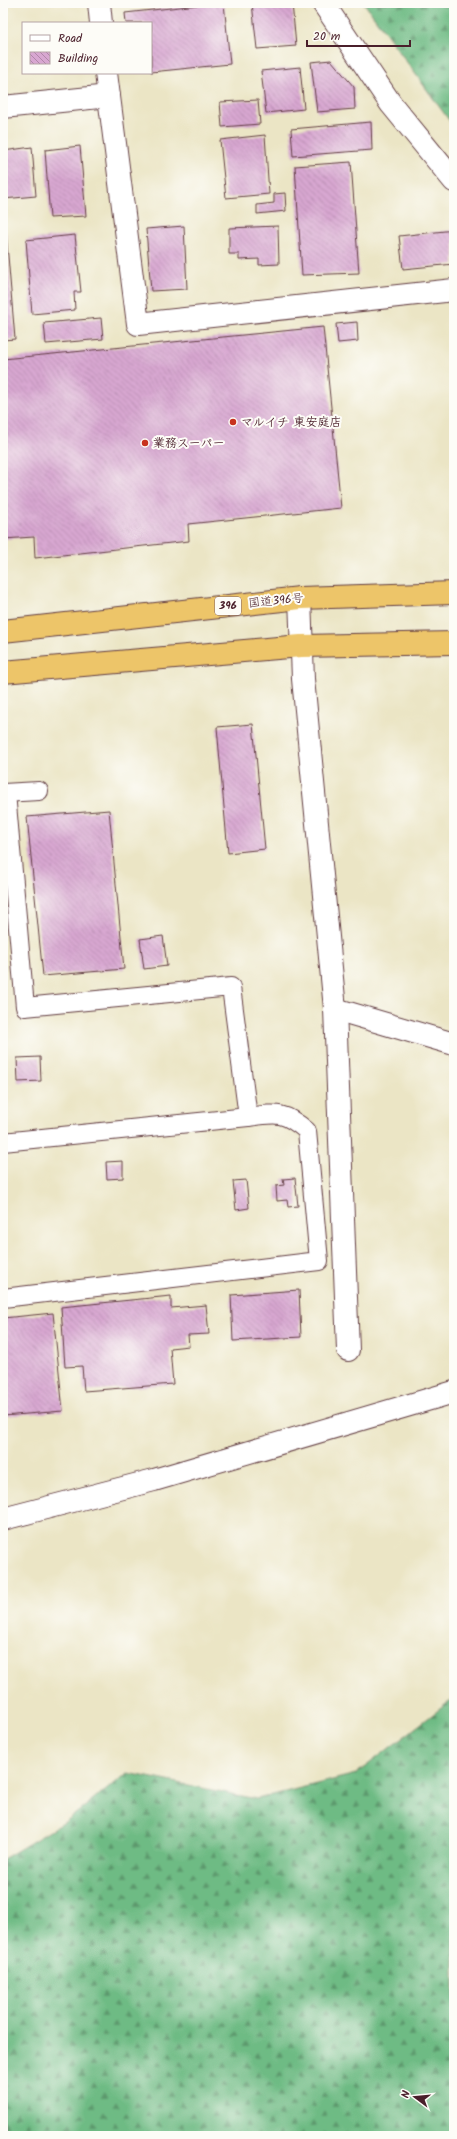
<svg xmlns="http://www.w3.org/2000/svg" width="457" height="2139" font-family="Kalam,'Klee One',sans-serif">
	<defs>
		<pattern id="forest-firs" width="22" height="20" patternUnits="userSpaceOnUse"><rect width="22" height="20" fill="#6ebb84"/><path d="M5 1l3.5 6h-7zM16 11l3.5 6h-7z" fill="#5c976c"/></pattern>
		<pattern id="building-back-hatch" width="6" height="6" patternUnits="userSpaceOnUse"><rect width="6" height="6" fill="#d8a7d1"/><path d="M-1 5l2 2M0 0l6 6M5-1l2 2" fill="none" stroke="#b187aa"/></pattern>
	</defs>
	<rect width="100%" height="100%" fill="#fdfcf7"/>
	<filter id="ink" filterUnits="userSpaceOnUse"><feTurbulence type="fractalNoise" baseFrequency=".025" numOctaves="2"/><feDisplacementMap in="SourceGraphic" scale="8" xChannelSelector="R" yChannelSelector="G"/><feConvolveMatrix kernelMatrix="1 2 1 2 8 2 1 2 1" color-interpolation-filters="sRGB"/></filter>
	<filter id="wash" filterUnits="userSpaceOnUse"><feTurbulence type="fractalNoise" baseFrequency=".012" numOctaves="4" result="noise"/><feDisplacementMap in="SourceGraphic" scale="16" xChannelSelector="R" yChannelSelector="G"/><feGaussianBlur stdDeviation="0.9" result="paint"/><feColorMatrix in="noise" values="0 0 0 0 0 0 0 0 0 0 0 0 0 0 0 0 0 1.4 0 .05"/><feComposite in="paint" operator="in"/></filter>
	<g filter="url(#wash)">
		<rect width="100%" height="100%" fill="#ebe5c5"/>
		<g fill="url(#forest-firs)" stroke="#5c6d58">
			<path d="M364,3H454V127Z"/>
			<path d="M454,1698V2136H3V1859L65,1822L128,1773L257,1799L356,1774Z"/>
		</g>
		<g id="blocks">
			<g fill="url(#building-back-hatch)">
				<path d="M216,3H224L230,64L151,72V23H126L125,13Z"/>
				<path d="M252,3H292L296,46L257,49Z"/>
				<path d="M331,60L354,87L355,109L317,112L311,62Z"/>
				<path d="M300,67L304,109L266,113L261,71Z"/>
				<path d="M258,100L260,124L222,127L220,102Z"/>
				<path d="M371,122L372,150L293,156L291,129Z"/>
				<path d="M265,135L269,194L226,198L220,140Z"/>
				<path d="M80,146L86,216L50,218L45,150Z"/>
				<path d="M32,147L36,196L3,199V151Z"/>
				<path d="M351,162L359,273L302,275L295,166Z"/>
				<path d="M285,193L286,211L257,214V205L274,203V194Z"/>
				<path d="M184,226L187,289L151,291L146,229Z"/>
				<path d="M278,226L279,264L259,265V259L239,260V254H229V228Z"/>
				<path d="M454,230V264L403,269L399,236Z"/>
				<path d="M6,232L15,339L3,340V233Z"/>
				<path d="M75,235L81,292H74L75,310L32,314L26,240Z"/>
				<path d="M101,318L103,339L46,344L44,323Z"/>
				<path d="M357,322L358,341L338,343L336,324Z"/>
				<path d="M323,327L341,508L188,524L189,541L35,558L34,537L3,539V359Z"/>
				<path d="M253,724L265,849L228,853L217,727Z"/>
				<path d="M109,810L124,969L43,976L27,817Z"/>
				<path d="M163,936L167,966L144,969L140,939Z"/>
				<path d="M40,1057L41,1081L18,1082L17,1058Z"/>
				<path d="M123,1161V1178L107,1179L106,1162Z"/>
				<path d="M295,1178L298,1206L288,1207L287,1200L277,1201L276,1186L284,1185L283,1179Z"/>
				<path d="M246,1180L249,1208L236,1210L233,1181Z"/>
				<path d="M299,1290L301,1337L233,1341L231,1295Z"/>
				<path d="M171,1296V1308L206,1305L209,1334L188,1335L189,1346L170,1348L173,1384L84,1391L82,1366L65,1367L61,1307Z"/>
				<path d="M53,1313L63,1411L3,1416V1318Z"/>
			</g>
		</g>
	</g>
	<g filter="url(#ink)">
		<use href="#blocks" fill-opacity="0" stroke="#623d42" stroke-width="1"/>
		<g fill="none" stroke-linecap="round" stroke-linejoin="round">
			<defs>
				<g id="lane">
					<path d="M3,793L39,791"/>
					<path d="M3,1142L248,1117L231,987L25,1007L6,793"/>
					<path d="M3,1298L319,1261L307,1131C284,1111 277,1113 248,1117"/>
				</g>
				<g id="street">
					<path d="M99,3L101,23"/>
					<path d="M323,3L391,104L454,181"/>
					<path d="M106,73L138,324L454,290"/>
					<path d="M3,107L109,96"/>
					<path d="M300,598L303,679L335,1009L348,1350"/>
					<path d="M335,1009L454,1044"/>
					<path d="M3,1519L154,1480L454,1392"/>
				</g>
				<g id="highway">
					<path d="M3,631L300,598L454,593"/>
					<path d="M3,672L301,646L454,643"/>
				</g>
			</defs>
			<use href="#lane" stroke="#623d42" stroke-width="20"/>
			<use href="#street" stroke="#623d42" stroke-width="24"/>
			<use href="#highway" stroke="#623d42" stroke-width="24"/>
			<use href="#lane" stroke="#fff" stroke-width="18"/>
			<use href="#street" stroke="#fff" stroke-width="22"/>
			<use href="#highway" stroke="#edc569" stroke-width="22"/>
		</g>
	</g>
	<g fill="#c8321e" stroke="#fdfcf7" stroke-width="1.5">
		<circle cx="233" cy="422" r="4"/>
		<circle cx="145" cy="443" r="4"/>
	</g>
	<g text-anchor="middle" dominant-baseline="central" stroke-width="4" stroke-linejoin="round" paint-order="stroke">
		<rect fill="#fdfcf7" stroke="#806168" stroke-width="1" x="215" y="597" width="26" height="18" rx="3"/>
		<g font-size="11" font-weight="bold" fill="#4a1f2b">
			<text x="228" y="606">396</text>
		</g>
		<g font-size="12" font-weight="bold" fill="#4a1f2b" stroke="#fdfcf7" text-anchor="start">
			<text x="241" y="422">マルイチ 東安庭店</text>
			<text x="153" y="443">業務スーパー</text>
		</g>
		<g font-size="12" fill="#4a1f2b" stroke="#fdfcf7">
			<text transform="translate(276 601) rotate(-6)">国道396号</text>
		</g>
	</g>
	<rect width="457" height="2139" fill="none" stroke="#fdfcf7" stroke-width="16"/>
	<rect x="22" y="22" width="130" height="52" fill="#fdfcf7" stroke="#b5a4a5"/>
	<rect x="30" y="35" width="20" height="6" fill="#ffffff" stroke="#b5a4a5"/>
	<text x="58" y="42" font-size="12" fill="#4a1f2b">Road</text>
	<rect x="30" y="52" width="20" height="12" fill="url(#building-back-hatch)" stroke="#b5a4a5"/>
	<text x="58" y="62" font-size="12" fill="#4a1f2b">Building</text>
	<g transform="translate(415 2097) rotate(286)" stroke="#fdfcf7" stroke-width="3" paint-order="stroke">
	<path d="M0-3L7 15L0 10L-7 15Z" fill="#4a1f2b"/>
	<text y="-6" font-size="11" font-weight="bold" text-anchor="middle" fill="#4a1f2b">N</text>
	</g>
	<path d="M307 40v6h103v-6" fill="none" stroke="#4a1f2b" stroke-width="2"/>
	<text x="313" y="40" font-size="12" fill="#4a1f2b" stroke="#fdfcf7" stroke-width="3" paint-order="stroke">20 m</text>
</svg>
